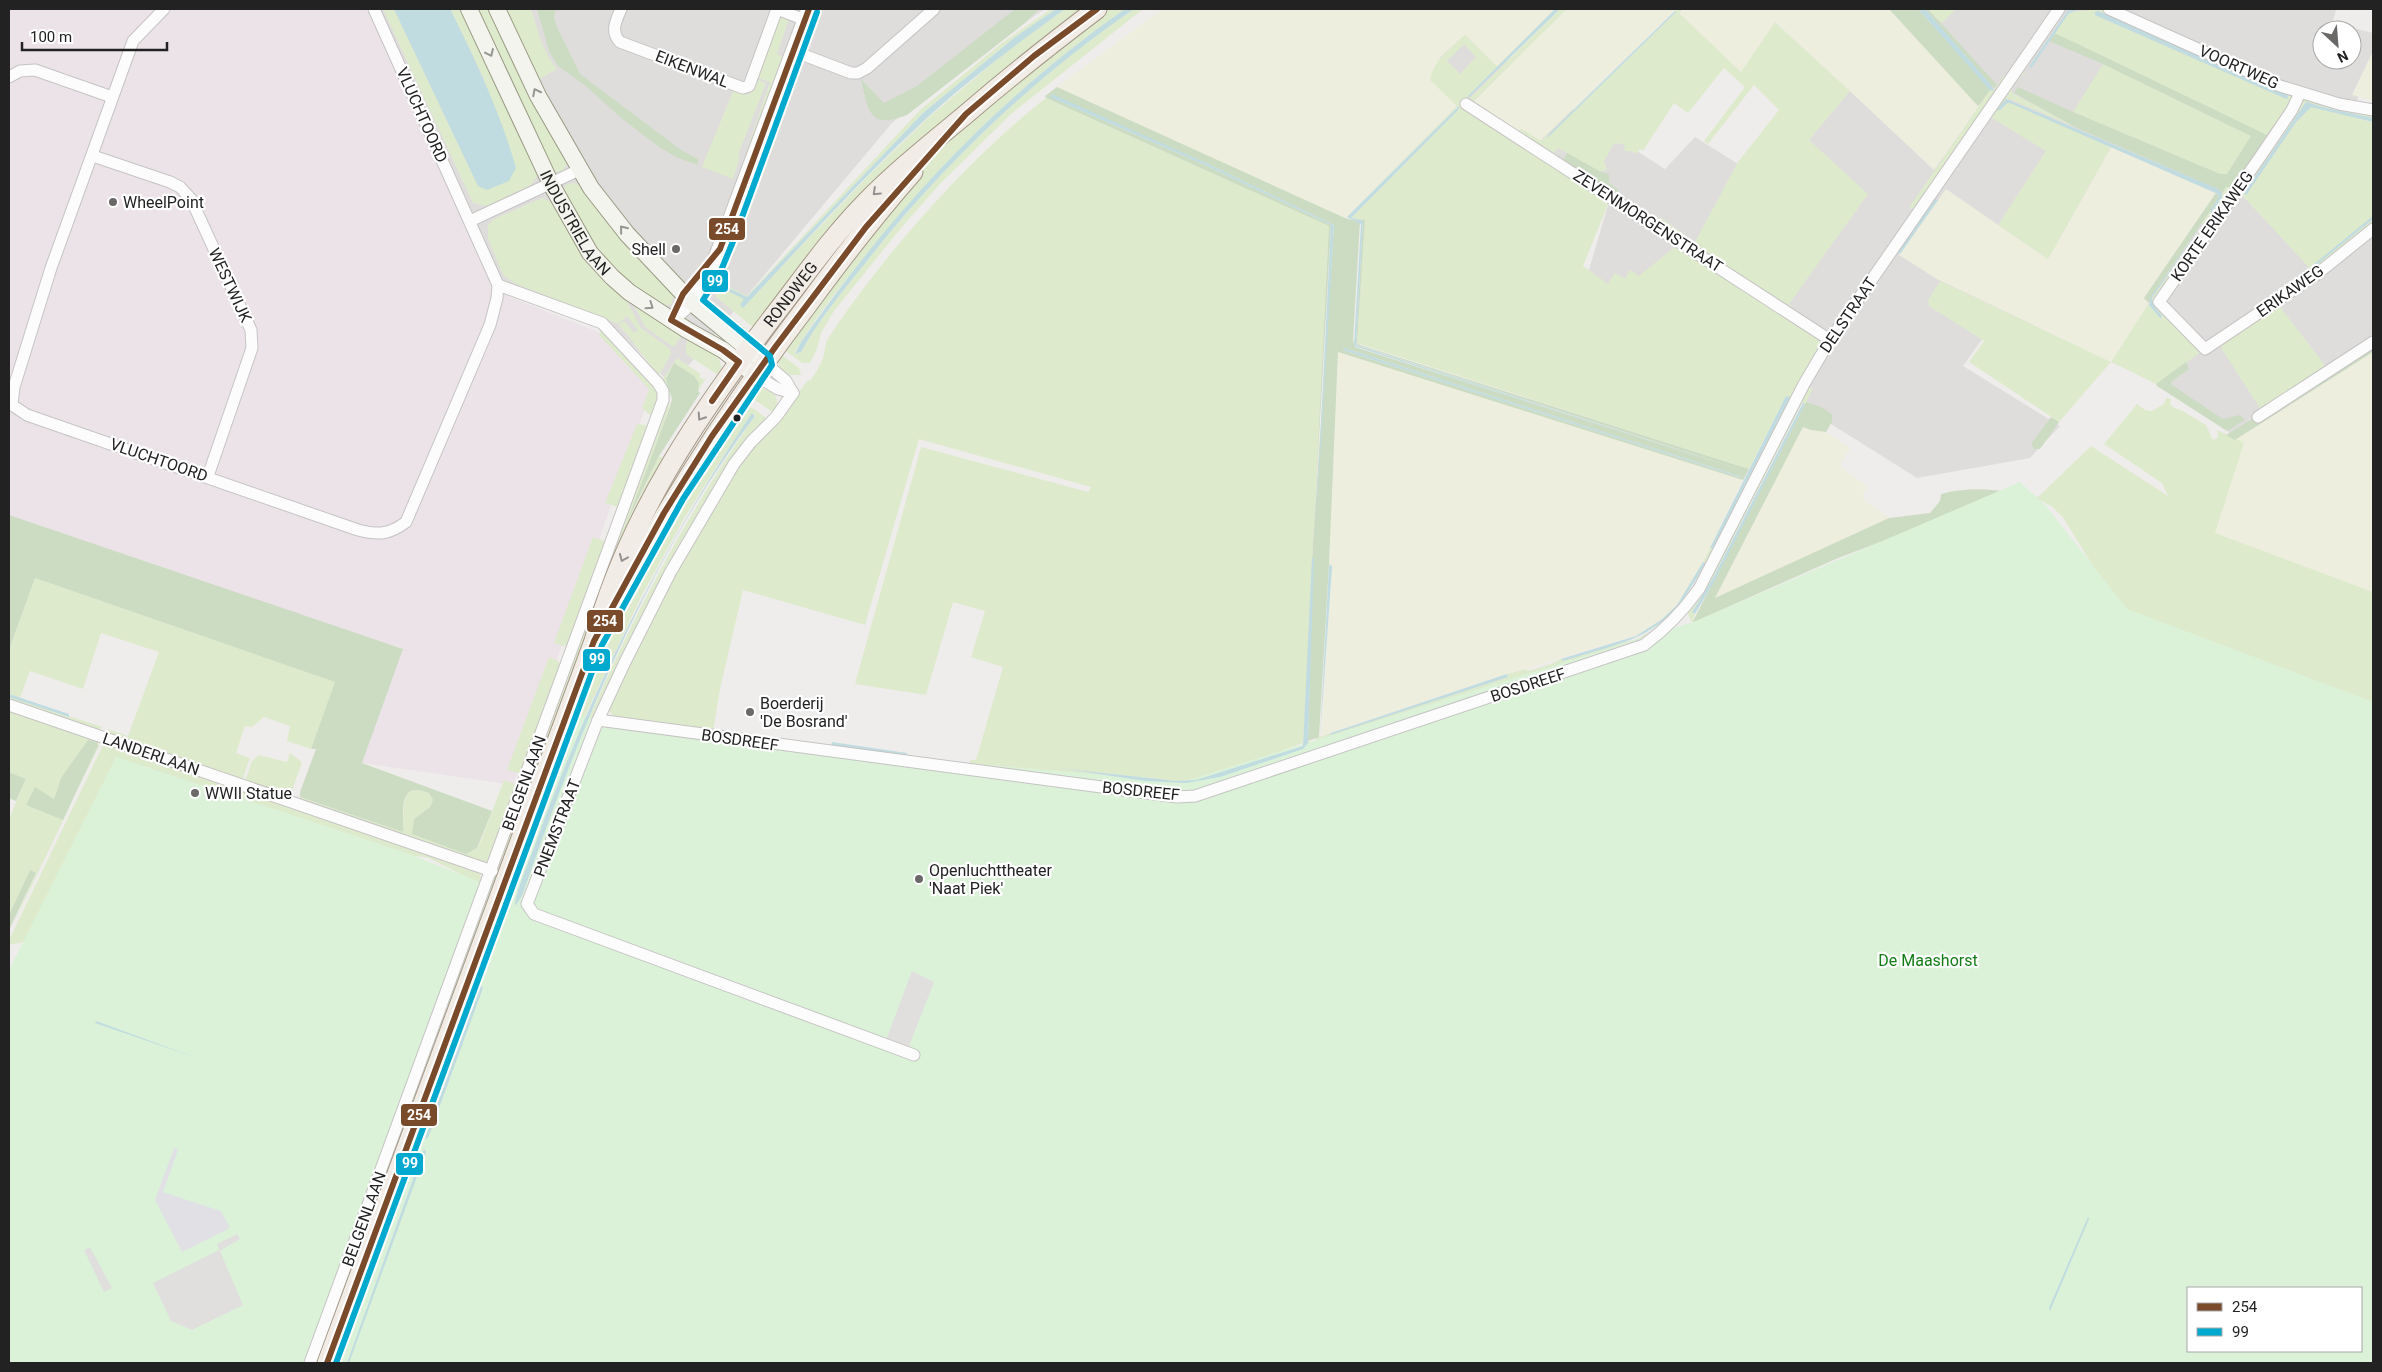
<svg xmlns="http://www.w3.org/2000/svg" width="2382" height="1372" font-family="Roboto,sans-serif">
	<rect width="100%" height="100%" fill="#efedeb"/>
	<g fill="#dfdddc" fill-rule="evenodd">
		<path d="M378,9H1045L974,56L892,123L672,385L611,324L504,284Z"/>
		<path d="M1948,9H2336L2333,23L2373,33V59L2348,124L2373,222V347L2230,433L2159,378L2197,341L2142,297L1983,338L1963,366L2060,426L2030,458L1917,478L1804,407L1819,346L1636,291L1586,280L1611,195L1409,78L1465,33L1497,53L1585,118L1665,169L1695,137L1743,167L1860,193L1808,139L1848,88L1935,168L1981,105L1919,37ZM2322,30H2352V60H2322Z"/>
	</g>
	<path fill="#ece3e9" d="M9,9H377L508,296L606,335L652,389L513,785L362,763L402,648L9,522Z"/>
	<g fill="#eeeedf">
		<path d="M1162,9H1555L1497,67L1465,35L1440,57L1457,106L1345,218L1057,87Z"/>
		<path d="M1567,9H1676L1540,141L1522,129L1515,132L1471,104Z"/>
		<path d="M1683,9H1889L1978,106L1934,170L1776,22L1741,72L1678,13Z"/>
		<path d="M2373,51V101L2352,95Z"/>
		<path d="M2111,147L2216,193L2144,298L2149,303L2111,362L1937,279L1899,255L1946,189L2048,259Z"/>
		<path d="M1338,352L1743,480L1692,585L1677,605L1664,619L1641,634L1501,676L1321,736L1332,567L1329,564Z"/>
		<path d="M2373,352V592L2214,533L2244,444L2235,440Z"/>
		<path d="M1803,426L1811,430L1826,432L1850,448L1841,463L1842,468L1868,487L1863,493L1864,500L1889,518L1715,599Z"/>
	</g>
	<g fill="#deeacc" fill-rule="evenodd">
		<path d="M383,9H394L478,186L484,79L450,9H463L538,175L530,186L487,206L473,203Z"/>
		<path d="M474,9H492L568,162L563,171L553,172Z"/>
		<path d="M502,9H531C538,30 542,51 557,69L536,81Z"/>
		<path d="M1051,9H1056L1014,38L923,113L747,297L726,290L745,299L743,307L870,174L929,117L1007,51L1065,9H1087L1009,66L754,328L715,296L716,294L714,292L720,282L747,296L920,110L1002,43Z"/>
		<path d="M1105,9H1126C1025,79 946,156 870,251C843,283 816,316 795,352L796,354L801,352C818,321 841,293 863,266C940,167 1031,79 1134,9H1143L1011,114L940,184L901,228L834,311L821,333L817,349L810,363H802L779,346L912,179L973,116Z"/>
		<path d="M1555,9L1468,97L1470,98L1560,9H1567L1471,104L1609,202L1583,266L1608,284L1615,273L1625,279L1630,270L1639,276L1677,245L1820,337L1823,344L1699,583L1671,620L1632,646L1317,752L1316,738L1508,677L1507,674L1526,669L1528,671L1551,664L1562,658V660L1637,639L1652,631L1689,594L1705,564L1703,562L1720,529L1710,547L1713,548L1766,444L1786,396L1749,469L1357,343L1365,220L1351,218L1459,109V106L1345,218L1457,106L1430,80C1434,59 1450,49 1465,35L1497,66ZM1464,44L1476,57L1460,74L1447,61Z"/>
		<path d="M1676,9H1683L1679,13L1741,72L1775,22L1850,91L1809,140L1868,194L1789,304L1793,308L1791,311L1660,225V217L1695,242L1738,162L1779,110L1754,85L1708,144L1704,141L1745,87L1724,68L1688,113L1674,103L1643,151L1640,149L1636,154L1631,151H1624L1625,145L1616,143L1613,145L1604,161L1607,170L1599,171L1558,148L1552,156L1515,132L1522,129L1541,141ZM1674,11L1676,12L1547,138L1549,134Z"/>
		<path d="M1928,9H1956L1942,23Z"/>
		<path d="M2087,9H2101L2286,90L2291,95V102L2287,114L2156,302L2197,344L2201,352L2156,384L2111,362L2059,422L1969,362L1984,341L1929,306L1928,300L1940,281L2111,362L2149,303L2161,319L2163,318L2153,305L2152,298L2204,225L2202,223L2210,211L2213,212L2226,187L2235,186L2268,136L2054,33C2065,17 2066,10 2087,11ZM2098,11L2285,93L2288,97L2287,99L2282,97L2095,15V12Z"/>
		<path d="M782,16L789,19L777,54L787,59L740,183L736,182L770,82L756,77L777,20Z"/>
		<path d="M2103,64L2251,136L2227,174H2220L2073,112Z"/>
		<path d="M2021,72L2027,74L2022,75L2012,88V93L2077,128L2010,99H2006L1998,110H2001L2007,103H2010L2111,147L2048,259L1998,225L2046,151L1992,118L1984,126Z"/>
		<path d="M2004,75L2008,78L1916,210L1909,208L1989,91L1994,90Z"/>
		<path d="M755,79L766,83L738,155L740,156L733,179L702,167L734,89L749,95Z"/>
		<path d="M1046,98L1329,226L1303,743L1218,774L1191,780L1176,781L1058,768L1146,781L1186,783L1220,777L1290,754L1303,749L1309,741V754L1213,785L1185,791L1150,789L970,767V760H976L1003,667L971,657L985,611L953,602L926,695L855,684L921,447L1088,492L1091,487L919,439L865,625L743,590L720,689L713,732L616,719L610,712V702L679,563L737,466L780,418L808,380L810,381C815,374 820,366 823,358C825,351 825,343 829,337C884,254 969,158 1046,98Z"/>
		<path d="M2307,99L2373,113V118L2326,108L2306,102L2244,193L2247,194L2296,122L2311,107L2373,122V216L2313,266L2373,219V225L2314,273L2241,194L2301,101Z"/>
		<path d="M574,183L580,186L674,295L671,304L662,307L612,270L597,251L562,190L567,184Z"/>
		<path d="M542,198L554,203L568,232L589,266L628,303L641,328L670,349L671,354L659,375C644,359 634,341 619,325L624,321L634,333L638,330L627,316L618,324L516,284L504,276L501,270L488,238V225L494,219Z"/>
		<path d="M712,302L748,330C731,335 718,320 706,311Z"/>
		<path d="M633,303L682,334L675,346H672L645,327Z"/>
		<path d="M2277,303L2327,368L2261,410L2218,343Z"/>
		<path d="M601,330L657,390L658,401L653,415H650L642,408L649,389L599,335Z"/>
		<path d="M689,338C706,348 726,354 721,377L686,354V344Z"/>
		<path d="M778,352L799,368L801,375H789L780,369L777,357Z"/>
		<path d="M677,358L701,374L699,377L703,379L706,378L698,391L670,389L669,410L628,522L659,456L665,459L487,911L471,940L667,405L669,394L663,379Z"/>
		<path d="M1807,386L1813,389L1805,404L1802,403L1713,578L1692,612L1695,614L1692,623L1687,612Z"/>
		<path d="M762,389C776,390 781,402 774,413L750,397L757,390Z"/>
		<path d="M2166,398L2171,399L2170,404L2174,408L2181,410L2206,425L2213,440L2218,437L2217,430L2244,443L2215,533L2373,592V706L2141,621L2116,603L2062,516L2051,506L2032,496L2038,497L2091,446L2168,496L2162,483L2104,444L2137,404L2145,410L2152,411L2164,404Z"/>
		<path d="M751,407L765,417L766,421L684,543L411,1143L598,654L619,605L722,437L727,441ZM754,413L755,416C674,532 613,655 561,786L584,718L642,595L685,517L722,458Z"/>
		<path d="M637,424L650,426L618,507L605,503Z"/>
		<path d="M593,537L607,542L568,645L563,646L554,643Z"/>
		<path d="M35,578L336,682L311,749L287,741L290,726L264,717L252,727L245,726L236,753L250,758L242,781L107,735L108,729L128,736L159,652L101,633L83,689L30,671L20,698L10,694L9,696L102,727L98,733L9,702V650Z"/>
		<path d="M549,657L558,661L561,666L521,774L507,770Z"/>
		<path d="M9,711L98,738L99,746L9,933L36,873L30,870L9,915V819L26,779L9,772ZM98,746L64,820L54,799L61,778Z"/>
		<path d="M107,742L480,873L482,885L429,858L418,856L9,945V940L103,745Z"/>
		<path d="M290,753L302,762L291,794L288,796L245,781L252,761L259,755L287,762Z"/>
		<path d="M504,780L515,784L517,788L489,862L482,863L303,802L300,797L403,831C405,812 397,780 429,793L433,800L430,807L414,819L475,850L480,843Z"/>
	</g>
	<g fill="#ccdcc2" fill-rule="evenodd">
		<path d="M537,9H556L554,17L557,27L580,74L681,150L698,159V165L678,158L659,147L620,117L586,86L558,66L549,51Z"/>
		<path d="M1015,9H1039L1025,23L907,115C869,130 868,111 861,79L884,103L917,86Z"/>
		<path d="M1889,9H1918L1990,90L1978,106Z"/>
		<path d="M1925,9H1928L1997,85L1994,88Z"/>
		<path d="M2054,33L2080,45L2269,136L2235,187H2226L2222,193L2218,189L2077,128L2014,93L2018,87L2073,112L2220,174H2227L2251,136L2103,64L2049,41Z"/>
		<path d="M1057,87L1345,218L1360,222L1353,340L1355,347L1745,471L1357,345L1356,342L1363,221L1352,218L1365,220L1357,343L1360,345L1749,469L1743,480L1338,352L1329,564L1319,737L1308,741L1313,558L1303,743L1329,226L1046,98L1045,96ZM1050,97L1206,163L1334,225L1313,544L1331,225L1205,165ZM1344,348L1742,477V478L1343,350Z"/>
		<path d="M1567,153L1599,171L1609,174V183L1618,189L1615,196L1565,165L1563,160Z"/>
		<path d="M2216,193L2219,198L2151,297L2149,303L2144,298Z"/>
		<path d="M2373,344V352L2235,440L2226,435Z"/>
		<path d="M2186,362L2189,369L2171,382L2172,385L2223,419L2240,415L2245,420L2227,431L2157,386L2156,384Z"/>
		<path d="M674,363L694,376L699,383L698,391L700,393L659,456L627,522L669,410L672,399L666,379Z"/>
		<path d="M1806,402L1821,407L1832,414V422L1826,432L1811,430L1803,427L1715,598L1889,518L1930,513L1940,501L1941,494C1964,488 1988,488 2011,493L1838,558L1692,623Z"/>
		<path d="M2051,417L2059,422L2040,449H2034L2031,444Z"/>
		<path d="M9,515L403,649L362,763L492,811L477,848L466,854L412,834L414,819L430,807L433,800L429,793C397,780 404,812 403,832L300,797V792L316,749H311L335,682L35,578L9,650Z"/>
		<path d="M88,740L97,742L98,746L63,820L26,805L35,787L54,799L61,778Z"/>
		<path d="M9,772L26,779L16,801L9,798Z"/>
		<path d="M30,870L36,873L9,930V915Z"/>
	</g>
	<path fill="#dbf2d9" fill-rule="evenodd" d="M2020,482L2047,507L2127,609L2373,702V1363H9V970L116,757L407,853L510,894L580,716L808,749L1182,782L1696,621ZM2188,1288H2361V1351H2188Z"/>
	<g fill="#e0dfde">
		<path d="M912,971L934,982L908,1049L886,1040Z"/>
		<path d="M237,1234L240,1239L220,1251L243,1305L192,1330L171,1321L153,1283L219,1250L217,1244Z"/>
		<path d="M90,1247L112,1288L104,1292L84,1250Z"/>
	</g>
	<path fill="#e1e1e5" d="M174,1148L178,1150L163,1192L221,1211L230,1228L182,1252L155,1200Z"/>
	<g fill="#c0dce0">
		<path d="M394,9H450C476,61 500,112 516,168L509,181L487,190L478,186Z"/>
		<path d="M1056,9H1065C1018,43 971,78 928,117C863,177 804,243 743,308L740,305L744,299L726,290L727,287L747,297L923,113L1014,38Z"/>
		<path d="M1125,9H1134C1031,80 940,167 863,266C841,293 818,321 801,352L795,354L801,342C893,210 993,102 1125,9Z"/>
		<path d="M1555,9H1560L1468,98V96Z"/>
		<path d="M1918,9H1925L1992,86L1994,91L1990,90Z"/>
		<path d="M2069,9L2087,10H2077L2069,13L2032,67L2028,68Z"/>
		<path d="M1675,11L1676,12L1547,138L1549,134Z"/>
		<path d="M2098,11L2285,93L2288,97L2287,99L2282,97L2095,15V12Z"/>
		<path d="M1052,94L1206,163L1334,225L1315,545L1331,225L1205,165L1050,97Z"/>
		<path d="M2006,99L2218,189L2221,192L2222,197L2211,213L2210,211L2219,197L2218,194L2010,103H2007L2000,110H1997Z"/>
		<path d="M2306,102L2326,108L2373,118V122L2311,107L2296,122L2246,195L2244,193Z"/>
		<path d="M1459,106V109L1351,218L1363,221L1356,345L1744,471L1354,346L1361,224L1347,217Z"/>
		<path d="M1935,199L1938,200L1900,254L1898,252Z"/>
		<path d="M2373,216V219L2314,267L2313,265Z"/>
		<path d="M2204,222L2152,298L2153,305L2162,316L2161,319L2149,305L2151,297Z"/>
		<path d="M1344,348L1742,477V478L1343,350Z"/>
		<path d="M1786,396L1790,397L1713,548H1710Z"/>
		<path d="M1803,403L1805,404L1715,580L1695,614L1692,612L1713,578Z"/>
		<path d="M752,413L755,416C648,558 580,729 522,896L515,906C514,896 532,854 536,842C591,690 662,547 752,413Z"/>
		<path d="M1312,558L1314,559L1308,743L1303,749L1220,777L1186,783L1146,781L1058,768L1176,781L1196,780L1303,746Z"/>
		<path d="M1703,562L1705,563C1666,638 1638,638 1563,661L1561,659L1636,636L1661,620L1677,605Z"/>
		<path d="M1331,564L1332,567L1320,738L1329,566Z"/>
		<path d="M1507,674L1508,677L1330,735L1331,733Z"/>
		<path d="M9,694L69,714V717L9,697Z"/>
		<path d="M832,742L907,753V756L831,745Z"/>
		<path d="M480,984L483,988L428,1138L425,1139Z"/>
		<path d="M96,1021L197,1058L95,1023Z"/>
		<path d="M424,1149L426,1152L349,1363H347Z"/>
		<path d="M2088,1217L2089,1219L2050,1311L2049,1308Z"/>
	</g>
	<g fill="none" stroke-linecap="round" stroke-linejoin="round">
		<defs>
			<g id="minor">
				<path d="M164,9L133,41L51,268L14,387L12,405L27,415L358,530C378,535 389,535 406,522L490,325L497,298L498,285L374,9"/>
				<path d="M621,9C616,21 610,31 620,42L743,88L749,86L777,9"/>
				<path d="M777,9L805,20"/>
				<path d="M2109,9L2280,86L2339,104L2373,110"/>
				<path d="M793,51L851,73H858L867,68L934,9"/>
				<path d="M9,77L20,71L35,70L112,97"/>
				<path d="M2300,93L2292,110L2260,157L2159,302L2205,349L2317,274L2373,229"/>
				<path d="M1466,104L1830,340"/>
				<path d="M93,156L170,182L180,187L191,199L251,330L252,348L208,476"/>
				<path d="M470,221L579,170"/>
				<path d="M764,362L786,381L793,393"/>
				<path d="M755,375L778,389L793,393"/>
				<path d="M793,393L776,417L751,442L734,464L670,573L625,662L598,720L527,904L534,914L914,1055"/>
				<path d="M2258,417L2373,342"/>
				<path d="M9,705L492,871"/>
				<path d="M598,720L1177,797L1195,796L1644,645C1666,629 1683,611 1699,589L1804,384L1830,340L2059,9"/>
				<path d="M310,1363L663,400V391L658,383L602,323L498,285"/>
			</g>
			<path id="tertiary" d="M671,320L691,302L712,269L809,9"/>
			<g id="secondary">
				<path id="s1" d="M469,9L551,184L590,253L612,277L629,292L687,330L723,350L755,375"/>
				<path d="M497,9L538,96L591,188L627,234L691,302L764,362"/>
			</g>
			<g id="primary">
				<path d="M615,606C670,498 736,399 809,303C842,258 876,214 913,172"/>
				<path id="s2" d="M327,1363L594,641C628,515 703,407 782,305C808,271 833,236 863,205C895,172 930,144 965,115C1008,78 1052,43 1097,9"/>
			</g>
		</defs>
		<use href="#minor" stroke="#c5c4c3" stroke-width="13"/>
		<use href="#tertiary" stroke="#c5c4c3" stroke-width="17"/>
		<use href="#secondary" stroke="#989983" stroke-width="18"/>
		<use href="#primary" stroke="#a59988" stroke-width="21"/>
		<use href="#minor" stroke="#fdfcfc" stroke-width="11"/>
		<use href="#tertiary" stroke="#fdfcfc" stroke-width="15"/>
		<use href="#secondary" stroke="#f4f4ee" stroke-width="16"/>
		<use href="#primary" stroke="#f2ece7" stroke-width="19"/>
		<defs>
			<g id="bus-1">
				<path d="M712,401L739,362L723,350L671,320L683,294L720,249L809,9"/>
				<path d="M327,1363L594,641L664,513L712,436L776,346L866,227L966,114L1034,56L1097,9"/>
			</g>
			<path id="bus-2" d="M336,1363L602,645L683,499L772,365L770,356L703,300L720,273L734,239L817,12"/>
		</defs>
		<use href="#bus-1" stroke="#fff" stroke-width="10"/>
		<use href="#bus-2" stroke="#fff" stroke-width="10"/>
		<use href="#bus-1" stroke="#7a4b2a" stroke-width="6"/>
		<use href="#bus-2" stroke="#00a9ce" stroke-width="6"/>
	</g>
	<defs><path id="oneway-chevron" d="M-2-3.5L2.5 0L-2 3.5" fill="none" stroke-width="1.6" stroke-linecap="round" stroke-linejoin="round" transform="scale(1.25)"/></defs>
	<g stroke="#969692">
		<use href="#oneway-chevron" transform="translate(490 53) rotate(65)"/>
		<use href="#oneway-chevron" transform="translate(536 92) rotate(-117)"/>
		<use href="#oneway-chevron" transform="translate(623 229) rotate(-129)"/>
		<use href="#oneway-chevron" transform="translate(650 306) rotate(34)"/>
	</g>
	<g stroke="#94918e">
		<use href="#oneway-chevron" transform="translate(876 192) rotate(137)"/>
		<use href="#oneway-chevron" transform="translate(701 417) rotate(123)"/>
		<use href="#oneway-chevron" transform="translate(623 558) rotate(113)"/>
	</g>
	<g fill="#6a6968" stroke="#fff" stroke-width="2">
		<circle cx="113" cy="202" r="5"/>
		<circle cx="676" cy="249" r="5"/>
		<circle cx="750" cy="712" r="5"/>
		<circle cx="195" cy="793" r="5"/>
		<circle cx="919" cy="879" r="5"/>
	</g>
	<circle fill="#222" stroke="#fff" stroke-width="2" cx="737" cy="418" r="4.5"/>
	<g text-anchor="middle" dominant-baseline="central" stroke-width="4.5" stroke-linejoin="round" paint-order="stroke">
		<g font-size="16" fill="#222" stroke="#fff">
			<text transform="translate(2239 67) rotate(24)">VOORTWEG</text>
			<text transform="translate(692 69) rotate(21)">EIKENWAL</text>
			<text transform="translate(422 115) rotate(66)">VLUCHTOORD</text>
			<text stroke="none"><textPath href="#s1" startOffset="239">INDUSTRIELAAN</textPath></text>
			<text transform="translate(1648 221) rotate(33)">ZEVENMORGENSTRAAT</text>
			<text transform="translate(2212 226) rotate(-55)">KORTE ERIKAWEG</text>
			<text transform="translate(230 285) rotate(65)">WESTWIJK</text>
			<text transform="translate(2290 291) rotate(-35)">ERIKAWEG</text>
			<text stroke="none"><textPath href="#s2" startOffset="1171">RONDWEG</textPath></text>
			<text transform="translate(1848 315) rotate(-56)">DELSTRAAT</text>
			<text transform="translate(159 460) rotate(19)">VLUCHTOORD</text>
			<text transform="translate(1528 685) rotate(-18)">BOSDREEF</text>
			<text transform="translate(740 740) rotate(8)">BOSDREEF</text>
			<text transform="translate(151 754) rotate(19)">LANDERLAAN</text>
			<text transform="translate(524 783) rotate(-70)">BELGENLAAN</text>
			<text transform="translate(1141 791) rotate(6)">BOSDREEF</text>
			<text transform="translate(557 828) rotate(-69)">PNEMSTRAAT</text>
			<text transform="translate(364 1219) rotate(-70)">BELGENLAAN</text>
		</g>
		<g font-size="16" fill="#222" stroke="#fff" text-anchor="start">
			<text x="123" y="202">WheelPoint</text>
			<text x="666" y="249" text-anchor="end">Shell</text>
			<text x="760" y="703">Boerderij<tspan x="760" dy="18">'De Bosrand'</tspan></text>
			<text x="205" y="793">WWII Statue</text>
			<text x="929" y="870">Openluchttheater<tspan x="929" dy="18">'Naat Piek'</tspan></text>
		</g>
		<g font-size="16" fill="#137d15" stroke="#fff">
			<text x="1928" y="960">De Maashorst</text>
		</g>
	</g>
	<g stroke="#fff" stroke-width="2">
		<rect x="708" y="217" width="38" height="24" rx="5" fill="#7a4b2a"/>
		<rect x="701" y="269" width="28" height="24" rx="5" fill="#00a9ce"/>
		<rect x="586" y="609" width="38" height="24" rx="5" fill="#7a4b2a"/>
		<rect x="582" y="648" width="29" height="24" rx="5" fill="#00a9ce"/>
		<rect x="400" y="1103" width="38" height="24" rx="5" fill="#7a4b2a"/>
		<rect x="395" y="1152" width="29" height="24" rx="5" fill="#00a9ce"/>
	</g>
	<g font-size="14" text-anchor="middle" font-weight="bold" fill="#fff">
		<text x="727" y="234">254</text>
		<text x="715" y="286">99</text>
		<text x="605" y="626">254</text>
		<text x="597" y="664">99</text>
		<text x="419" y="1120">254</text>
		<text x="410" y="1168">99</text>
	</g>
	<rect width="2382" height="1372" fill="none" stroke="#222222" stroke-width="20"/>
	<rect x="2187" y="1287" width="175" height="65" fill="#ffffff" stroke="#a7a7a7"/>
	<rect x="2197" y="1303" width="25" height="8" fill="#7a4b2a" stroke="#a7a7a7"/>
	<text x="2232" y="1312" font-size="15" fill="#222222">254</text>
	<rect x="2197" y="1328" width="25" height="8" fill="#00a9ce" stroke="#a7a7a7"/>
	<text x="2232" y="1337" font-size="15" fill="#222222">99</text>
	<g transform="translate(2337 45) rotate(154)"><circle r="24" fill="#ffffff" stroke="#a7a7a7"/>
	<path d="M0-4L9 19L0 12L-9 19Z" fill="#6a6968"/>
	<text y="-8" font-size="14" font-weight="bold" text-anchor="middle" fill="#222222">N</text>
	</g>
	<path d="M22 42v8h145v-8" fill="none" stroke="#222222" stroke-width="2.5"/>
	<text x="30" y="42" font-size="15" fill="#222222" stroke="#ffffff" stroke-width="4" paint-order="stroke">100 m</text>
</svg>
